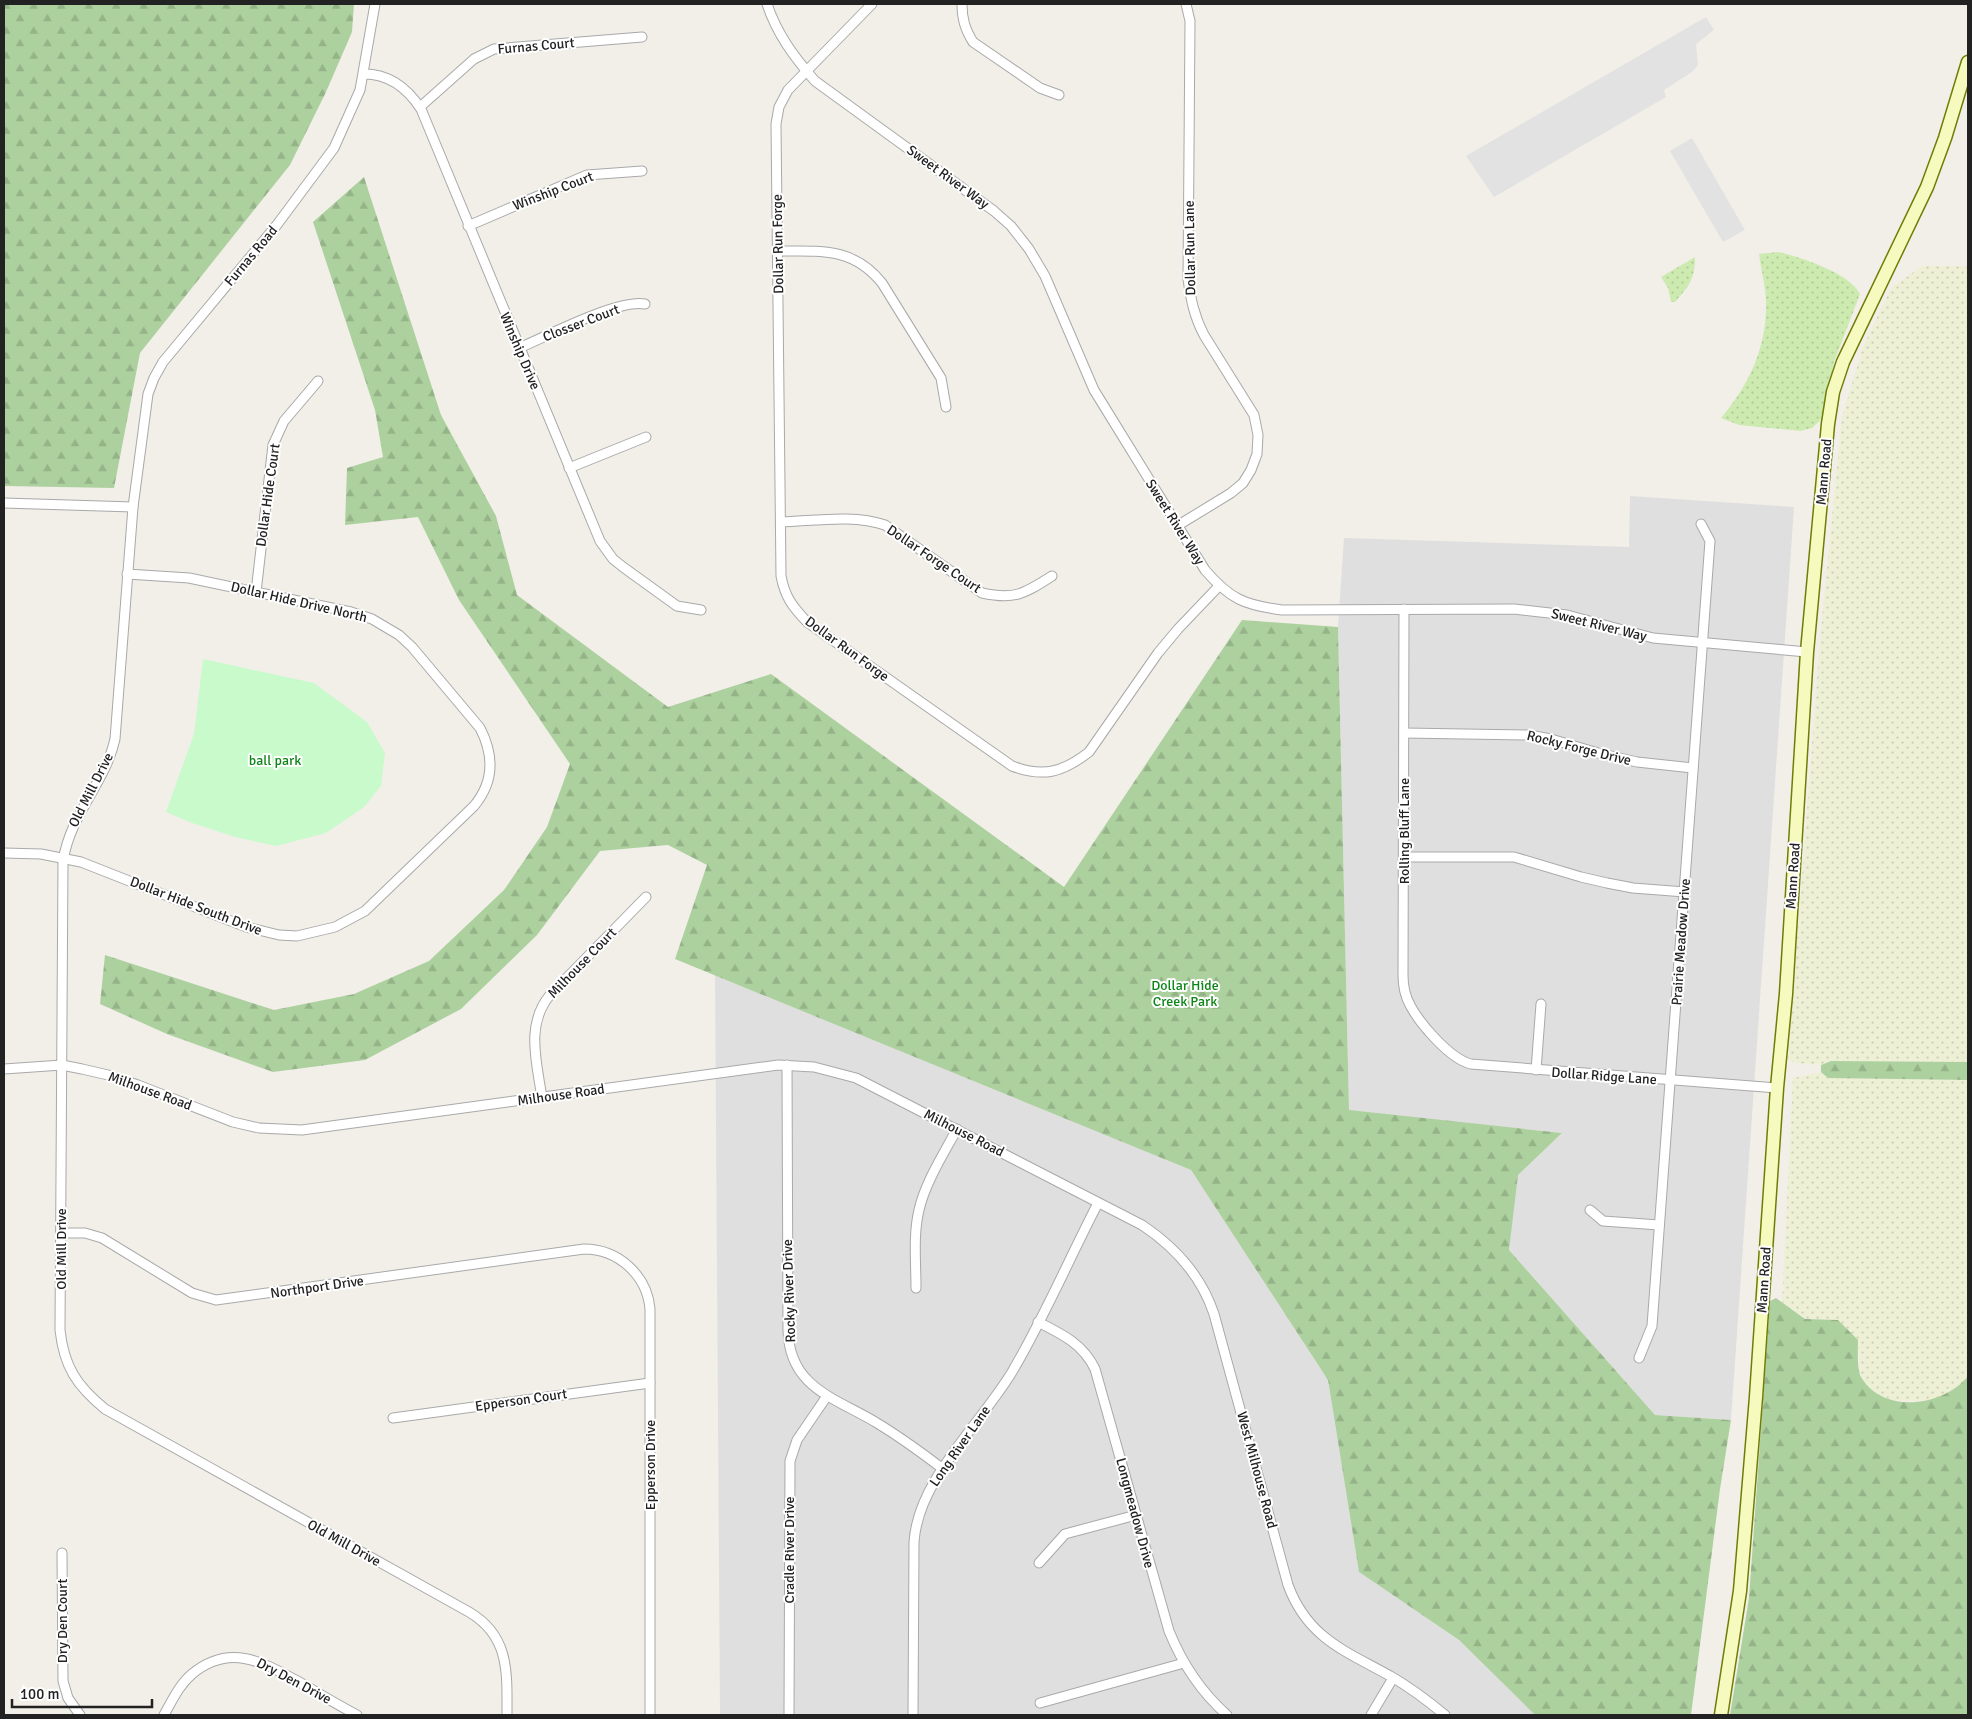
<svg xmlns="http://www.w3.org/2000/svg" width="1972" height="1719" font-family="Signika,sans-serif">
	<defs>
		<pattern id="farmland-dots" width="8" height="8" patternUnits="userSpaceOnUse" patternTransform="scale(1.25)"><rect width="8" height="8" fill="#eef0d5"/><path d="M2 2h.1M6 6h.1" fill="none" stroke="#ccceb7" stroke-width="1.8" stroke-linecap="round"/></pattern>
		<pattern id="grass-dots" width="8" height="8" patternUnits="userSpaceOnUse" patternTransform="scale(1.25)"><rect width="8" height="8" fill="#cdebb0"/><path d="M2 2h.1M6 6h.1" fill="none" stroke="#b0c997" stroke-width="1.8" stroke-linecap="round"/></pattern>
		<pattern id="forest-firs" width="22" height="20" patternUnits="userSpaceOnUse" patternTransform="scale(1.25)"><rect width="22" height="20" fill="#add19e"/><path d="M5 1l3.5 6h-7zM16 11l3.5 6h-7z" fill="#95b388"/></pattern>
	</defs>
	<rect width="100%" height="100%" fill="#f2efe9"/>
	<g fill="#e0dfdf">
		<path d="M1630,496L1794,507L1731,1420L1655,1415L1509,1250L1517,1175L1562,1133L1349,1111L1338,627L1344,538L1629,547Z"/>
		<path d="M715,975L1191,1170L1328,1380L1359,1572L1459,1640L1535,1715H720Z"/>
	</g>
	<g fill="url(#farmland-dots)">
		<path d="M1922,266H1968V1062L1831,1061L1821,1065L1795,1063L1788,1059L1820,639L1842,417L1863,347L1891,288Z"/>
		<path d="M1821,1072L1828,1078L1968,1080V1376L1960,1387L1936,1399L1914,1401L1890,1400L1873,1392L1860,1376L1858,1340L1838,1320L1805,1319L1782,1302L1793,1078Z"/>
	</g>
	<g fill="url(#grass-dots)">
		<path d="M1778,252C1800,257 1850,273 1860,294L1834,362L1823,418L1812,428L1801,431L1739,425L1721,418C1749,385 1767,347 1766,303C1766,287 1761,270 1759,254Z"/>
		<path d="M1695,257C1695,279 1689,286 1675,302H1671L1668,288L1661,277Z"/>
	</g>
	<g fill="url(#forest-firs)">
		<path d="M4,4H354L352,32L326,92L290,165L140,353L114,488L4,486Z"/>
		<path d="M364,177L441,415L496,516L517,595L668,707L771,674L1064,887L1242,620L1338,627L1349,1110L1562,1133L1518,1175L1509,1250L1655,1415L1731,1420L1720,1489L1691,1715H1535L1459,1640L1359,1572L1328,1380L1191,1170L675,959L707,865L668,845L600,851L537,935L461,1009L365,1060L273,1072L167,1034L100,1004L105,955L274,1010L354,994L429,961L504,890L547,827L570,764L459,600L418,517L345,525L347,468L383,457L375,410L313,222Z"/>
		<path d="M1831,1061L1968,1062V1080L1828,1078L1821,1072V1065Z"/>
		<path d="M1776,1298L1805,1319L1838,1320L1858,1340C1858,1351 1857,1365 1860,1375C1861,1378 1864,1381 1866,1384C1891,1414 1946,1404 1968,1376V1715H1730L1749,1598L1770,1301Z"/>
	</g>
	<path fill="#c8facc" d="M203,659L314,683L367,722L385,753L381,786L364,807L326,833L276,846L235,837L192,823L166,812L194,734Z"/>
	<g fill="#e2e2e2">
		<path d="M1706,17L1714,30L1696,44L1698,65L1692,72L1664,90L1666,97L1494,197L1466,156Z"/>
		<path d="M1692,138L1745,230L1723,242L1670,151Z"/>
	</g>
	<g fill="none" stroke-linecap="round" stroke-linejoin="round">
		<defs>
			<g id="minor">
				<path d="M375,4L360,90L334,148L276,226L163,362L154,378L148,394L133,507L115,739C105,784 71,812 63,861L60,1330C64,1367 77,1386 105,1409L469,1612C510,1636 507,1673 507,1715"/>
				<path d="M767,4C777,34 794,57 815,81L994,211L1011,226L1029,249L1045,276L1094,390L1205,570C1230,599 1244,605 1282,610L1514,609L1567,615L1653,638L1807,652"/>
				<path d="M872,4L788,90L779,107L776,124L781,576C785,597 792,606 807,622L1012,766C1044,778 1063,772 1089,752L1158,653L1178,629L1219,586"/>
				<path d="M962,4C962,19 965,29 973,42L1040,88L1059,95"/>
				<path d="M364,74C389,74 408,89 421,109L600,541L613,559L623,567L677,606L701,610"/>
				<path d="M420,107L474,59L494,49L642,37"/>
				<path d="M468,226L587,175L642,171"/>
				<path d="M778,251C821,251 853,247 882,283L941,378L946,407"/>
				<path d="M519,348C546,337 617,299 645,304"/>
				<path d="M569,468L646,437"/>
				<path d="M4,503L133,507"/>
				<path d="M781,522C814,521 853,514 885,525L982,593C1015,600 1024,594 1052,576"/>
				<path d="M1177,526L1231,493L1243,483L1251,470L1257,454L1258,435L1254,415L1204,335C1194,316 1191,300 1188,279L1190,21L1186,4"/>
				<path d="M256,592L273,445L284,421L318,381"/>
				<path d="M1404,609L1403,975C1403,985 1405,996 1410,1005C1420,1024 1450,1059 1471,1064L1777,1088"/>
				<path d="M1404,733L1529,735L1551,739L1598,753L1637,762L1693,768"/>
				<path d="M4,853L41,854L81,862L246,927L279,935L297,936L335,927L365,911L474,806C494,782 494,755 480,728L412,647L399,635L372,619L351,612L189,578L127,574"/>
				<path d="M1404,857H1514L1581,877L1607,883L1633,888L1685,892"/>
				<path d="M787,1065L788,1330C789,1388 836,1398 877,1423C900,1437 922,1453 943,1469"/>
				<path d="M4,1069L62,1065L82,1069L108,1075L138,1085L233,1122L259,1128L302,1130L778,1065L814,1067L856,1078L1142,1225C1175,1247 1201,1275 1214,1314L1288,1585C1308,1639 1346,1651 1392,1677C1411,1688 1428,1701 1445,1715"/>
				<path d="M1536,1070L1541,1004"/>
				<path d="M542,1098C537,1063 525,1025 550,995L646,897"/>
				<path d="M1590,1210L1603,1221L1659,1225"/>
				<path d="M61,1233H85L102,1238L192,1293L216,1300L584,1249C618,1249 647,1275 650,1309V1715"/>
				<path d="M916,1288C916,1262 913,1235 919,1210C925,1183 944,1153 957,1129"/>
				<path d="M1038,1322C1062,1334 1083,1344 1095,1369L1169,1631C1182,1663 1201,1692 1227,1715"/>
				<path d="M1639,1358L1652,1326L1710,541L1701,524"/>
				<path d="M393,1418L650,1383"/>
				<path d="M62,1553L63,1681L68,1698L80,1715"/>
				<path d="M1039,1563L1065,1534L1136,1515"/>
				<path d="M1040,1703L1184,1663"/>
				<path d="M164,1715C172,1701 179,1685 192,1674C231,1642 264,1663 301,1683C320,1694 338,1705 357,1715"/>
				<path d="M789,1715L790,1461L797,1440L827,1396"/>
				<path d="M913,1715L914,1542C918,1480 980,1425 1012,1372C1044,1318 1069,1259 1098,1203"/>
				<path d="M1371,1715L1393,1678"/>
			</g>
			<path id="secondary" d="M1721,1715L1740,1591L1756,1397L1777,1088L1786,994L1807,652L1828,424L1833,392L1843,362L1927,187L1945,138L1968,62"/>
		</defs>
		<use href="#minor" stroke="#a9a9a9" stroke-width="11"/>
		<use href="#secondary" stroke="#707d05" stroke-width="15"/>
		<use href="#minor" stroke="#fff" stroke-width="9"/>
		<use href="#secondary" stroke="#f7fabf" stroke-width="12"/>
	</g>
	<g text-anchor="middle" dominant-baseline="central" stroke-width="4" stroke-linejoin="round" paint-order="stroke">
		<g font-size="14" fill="#222" stroke="#fff">
			<text transform="translate(536 46) rotate(-5)">Furnas Court</text>
			<text transform="translate(948 177) rotate(36)">Sweet River Way</text>
			<text transform="translate(553 191) rotate(-21)">Winship Court</text>
			<text transform="translate(778 244) rotate(-91)">Dollar Run Forge</text>
			<text transform="translate(1190 248) rotate(-91)">Dollar Run Lane</text>
			<text transform="translate(251 256) rotate(-50)">Furnas Road</text>
			<text transform="translate(581 323) rotate(-21)">Closser Court</text>
			<text transform="translate(520 351) rotate(67)">Winship Drive</text>
			<text transform="translate(1824 472) rotate(-85)">Mann Road</text>
			<text transform="translate(268 495) rotate(-82)">Dollar Hide Court</text>
			<text transform="translate(1175 522) rotate(58)">Sweet River Way</text>
			<text transform="translate(934 559) rotate(34)">Dollar Forge Court</text>
			<text transform="translate(299 602) rotate(13)">Dollar Hide Drive North</text>
			<text transform="translate(1599 625) rotate(14)">Sweet River Way</text>
			<text transform="translate(847 649) rotate(36)">Dollar Run Forge</text>
			<text transform="translate(1579 748) rotate(14)">Rocky Forge Drive</text>
			<text transform="translate(91 790) rotate(-63)">Old Mill Drive</text>
			<text transform="translate(1404 831) rotate(-90)">Rolling Bluff Lane</text>
			<text transform="translate(1793 876) rotate(-86)">Mann Road</text>
			<text transform="translate(196 906) rotate(21)">Dollar Hide South Drive</text>
			<text transform="translate(1681 942) rotate(-86)">Prairie Meadow Drive</text>
			<text transform="translate(582 963) rotate(-46)">Milhouse Court</text>
			<text transform="translate(1604 1076) rotate(4)">Dollar Ridge Lane</text>
			<text transform="translate(150 1091) rotate(20)">Milhouse Road</text>
			<text transform="translate(561 1095) rotate(-8)">Milhouse Road</text>
			<text transform="translate(964 1133) rotate(27)">Milhouse Road</text>
			<text transform="translate(61 1249) rotate(-90)">Old Mill Drive</text>
			<text transform="translate(1764 1280) rotate(-86)">Mann Road</text>
			<text transform="translate(317 1287) rotate(-8)">Northport Drive</text>
			<text transform="translate(789 1291) rotate(-92)">Rocky River Drive</text>
			<text transform="translate(521 1400) rotate(-8)">Epperson Court</text>
			<text transform="translate(960 1446) rotate(-55)">Long River Lane</text>
			<text transform="translate(650 1465) rotate(-90)">Epperson Drive</text>
			<text transform="translate(1257 1470) rotate(75)">West Milhouse Road</text>
			<text transform="translate(1135 1513) rotate(75)">Longmeadow Drive</text>
			<text transform="translate(344 1543) rotate(29)">Old Mill Drive</text>
			<text transform="translate(789 1550) rotate(-90)">Cradle River Drive</text>
			<text transform="translate(62 1621) rotate(-90)">Dry Den Court</text>
			<text transform="translate(294 1681) rotate(28)">Dry Den Drive</text>
		</g>
		<g font-size="14" fill="#0c8416" stroke="#fff">
			<text x="275" y="760">ball park</text>
			<text x="1185" y="985">Dollar Hide<tspan x="1185" dy="16">Creek Park</tspan></text>
		</g>
	</g>
	<rect width="1972" height="1719" fill="none" stroke="#222222" stroke-width="10"/>
	<path d="M12 1699v8h140v-8" fill="none" stroke="#222222" stroke-width="2.5"/>
	<text x="20" y="1699" font-size="15" fill="#222222" stroke="#ffffff" stroke-width="4" paint-order="stroke">100 m</text>
</svg>
